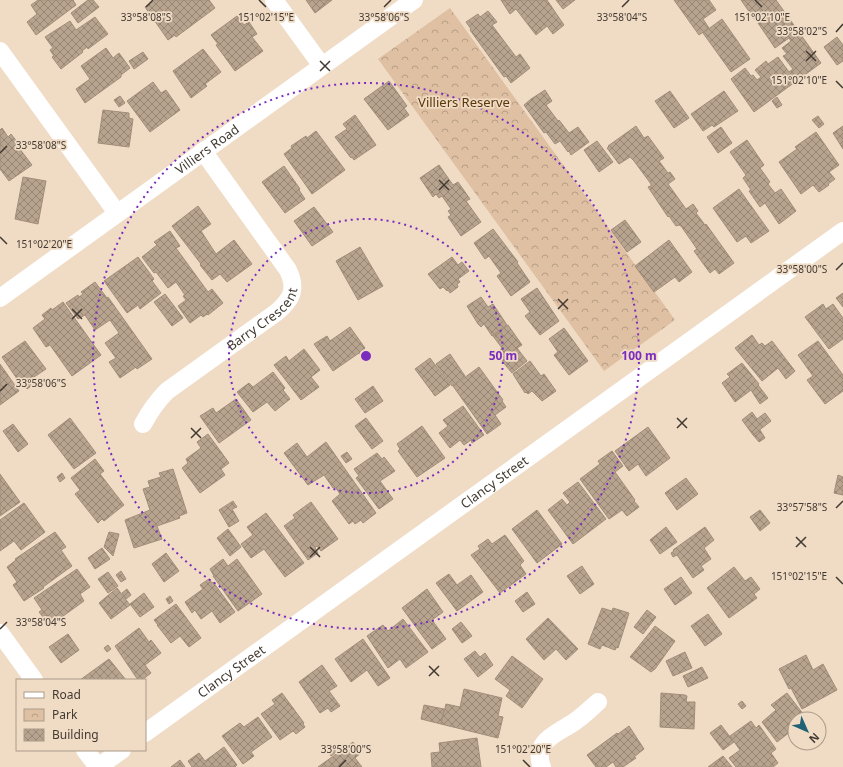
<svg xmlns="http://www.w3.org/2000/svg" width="843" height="767" font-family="'Noto Sans',sans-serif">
	<defs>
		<pattern id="park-crowns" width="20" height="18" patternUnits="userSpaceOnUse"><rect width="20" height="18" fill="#dfc0a2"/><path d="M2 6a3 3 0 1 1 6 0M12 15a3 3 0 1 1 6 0" fill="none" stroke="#b69d85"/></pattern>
		<pattern id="building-cross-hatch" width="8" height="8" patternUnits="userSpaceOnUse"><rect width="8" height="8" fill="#b7a38e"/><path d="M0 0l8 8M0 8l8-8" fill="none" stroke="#968675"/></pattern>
	</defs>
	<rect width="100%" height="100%" fill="#f0dbc5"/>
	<path fill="url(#park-crowns)" d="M450,8L675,320L604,371L378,59Z"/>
	<g fill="url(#building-cross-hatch)" stroke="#a18d79">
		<path d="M38,0H73L76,5L36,35L27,22L37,14L31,5Z"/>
		<path d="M88,0H93L99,7L78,23L71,13Z"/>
		<path d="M155,0H209L215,8L176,37L175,35L168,40L145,7Z"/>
		<path d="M306,0H332L315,13Z"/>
		<path d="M501,0H547L564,25L553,34L547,26L536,35L516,9L510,14Z"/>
		<path d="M556,0H575L563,9Z"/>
		<path d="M674,0H709L716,10L703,19L709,28L699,35Z"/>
		<path d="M741,0H776L821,63L754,112L731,79L745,68L751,76L753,75L757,80L761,77L755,70L766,61L768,64L778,57L789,72L793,69L783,56L787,54L782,48L791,41L789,38L775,48L758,23L771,14L769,11L755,20Z"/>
		<path d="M488,11L497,22L492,25L516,57L520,54L530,68L511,83L506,76L504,77L470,30L471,29L466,22L478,14L480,17Z"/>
		<path d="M237,16L244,25L249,22L257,34L252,37L263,51L235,71L216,45L218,44L211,35Z"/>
		<path d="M95,17L108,34L88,49L87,47L82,51L83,52L61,69L52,57L54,56L50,50L53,48L45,37L70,21L76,30Z"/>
		<path d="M722,19L750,59L731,72L703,33Z"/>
		<path d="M837,37L843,45V61L837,65L824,47Z"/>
		<path d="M106,48L113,58L119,53L130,68L121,75V77L85,103L76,89L90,79L81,66Z"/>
		<path d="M203,49L221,72L205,84L207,86L191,98L173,71Z"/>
		<path d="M143,52L148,59L134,69L129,61Z"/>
		<path d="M389,81L407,106L404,108L409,115L388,130L364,99Z"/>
		<path d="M153,82L161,93L166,90L180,110L150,132L127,101Z"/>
		<path d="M545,90L552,101L546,105L558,121L559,120L569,133L578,127L589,142L571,155L569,151L568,152L560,141L555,144L546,132L544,133L524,105L531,99Z"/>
		<path d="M670,91L689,118L674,128L655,101Z"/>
		<path d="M724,91L738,111L714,127L712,125L703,131L691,114Z"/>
		<path d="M120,96L125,103L119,107L114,100Z"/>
		<path d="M777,97L782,105L777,108L772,101Z"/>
		<path d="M103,110L129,113V118L133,119L129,147L98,143Z"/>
		<path d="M355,115L376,145L354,160L352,157L351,158L335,137L347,129L343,124Z"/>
		<path d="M818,116L824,124L819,128L812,120Z"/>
		<path d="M636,126L644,138L648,136L664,158L659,161L668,173L670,172L675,179L668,184L686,209L693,204L698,211L696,213L705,225L706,224L734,263L719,274L715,269L710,273L694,251L697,249L681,226L679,225L676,226L669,216L668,217L648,187L651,186V184L634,161L630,157L619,164L607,148L609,147L608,146Z"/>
		<path d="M843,126V149L833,133Z"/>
		<path d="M721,127L732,143L718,153L707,137Z"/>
		<path d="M2,128L8,137L11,134L21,147L19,148L32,165L9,181L0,169V130Z"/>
		<path d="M316,131L345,170L312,194L284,154L292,148L291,146L306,136L307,138Z"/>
		<path d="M816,132L839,165L829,172L835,179L828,184L829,185L819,192L813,185L801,194L779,162L797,149L795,147Z"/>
		<path d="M747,140L764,165L760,168L770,182L768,184L775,193L781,189L796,211L779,224L765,203L760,207L749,191L751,190L743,178L746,175L730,152Z"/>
		<path d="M597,141L613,162L599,172L584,150Z"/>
		<path d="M439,165L453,185L458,182L470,199L466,201L481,222L461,236L448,217L451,215L448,211L451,209L442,196L439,198L436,194L433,197L420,178Z"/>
		<path d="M284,166L300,189L299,190L305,199L285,213L262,182Z"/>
		<path d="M23,177L46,181L38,224L15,219Z"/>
		<path d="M739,189L769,231L751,243L746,236L737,242L713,208Z"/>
		<path d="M198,206L211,224L201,231L216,254L234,240L252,264L227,282L220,274L212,280L200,265L201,264L172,226Z"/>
		<path d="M314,207L333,232L312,246L294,221Z"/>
		<path d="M625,220L641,242L627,252L611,230Z"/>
		<path d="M493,229L518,262L517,263L530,282L511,296L497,276L501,273L489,256L485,259L474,243Z"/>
		<path d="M170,231L180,246L176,248L208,292L212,289L223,303L208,315L207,314L203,317L201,315L190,323L178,306L186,300L183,296L185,295L176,282L168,288L156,272L154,273L142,257L157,245L154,242Z"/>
		<path d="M669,240L692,272L679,282L675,277L654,292L635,266Z"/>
		<path d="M360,247L383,286L358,300L336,261Z"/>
		<path d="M138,257L154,279L152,281L161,293L140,309L138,305L127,313L104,281Z"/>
		<path d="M452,257L458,265L462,262L469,271L458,279L460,282L457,284L458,287L450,293L448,290L447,291L443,287L440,289L428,274Z"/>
		<path d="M95,282L107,298L108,297L152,359L137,369L136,367L120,378L109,362L116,358L105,343L119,333L110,320L95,330L85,315L78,319L66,303L78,295L79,297L83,294L81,292Z"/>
		<path d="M537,288L559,321L540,335L525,316L530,312L521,299Z"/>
		<path d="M843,293V307L836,298Z"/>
		<path d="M165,294L183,318L172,326L154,302Z"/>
		<path d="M481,297L488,307L493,304L507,325L492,336L484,324L481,327L478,324L467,306Z"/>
		<path d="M63,302L101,355L72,376L50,345L46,347L33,328L45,319L42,315L51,308L52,310Z"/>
		<path d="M823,304L826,309L833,304L843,318V339L829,349L805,317Z"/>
		<path d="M508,325L522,345L517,348L527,361L512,373L497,355V352L502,348L493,336Z"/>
		<path d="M350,327L365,348L364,349L368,354L363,358L359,353L333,371L314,344L327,336L330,341Z"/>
		<path d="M564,328L588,361L569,375L554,355L558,352L549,339Z"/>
		<path d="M752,335L759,345L762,343L765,346L772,341L795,371L786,379L778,368L762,381L735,348Z"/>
		<path d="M25,341L46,369L31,379L35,383L27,389L24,384L22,386L2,357Z"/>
		<path d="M818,341L843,375V391L825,404L807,380L813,376L798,355Z"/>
		<path d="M304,349L320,370L311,377L319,387L301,400L274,365L286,356L289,361Z"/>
		<path d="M450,354L465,376L452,386L436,364Z"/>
		<path d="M430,358L450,385L435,396L415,369Z"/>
		<path d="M530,361L541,376L544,374L556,391L542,401L532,391L528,394L526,392L525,393L513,374Z"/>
		<path d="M742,363L759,384L758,385L768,398L760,404L751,390L735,402L722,383L730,377L727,374Z"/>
		<path d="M0,364L19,391L0,405Z"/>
		<path d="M479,367L503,400L502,401L506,407L495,415L501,424L487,434L453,386Z"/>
		<path d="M273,372L285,388L283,390L290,399L275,411L267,402L253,412L237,392L249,383L253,387Z"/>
		<path d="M373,386L383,401L365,413L355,399Z"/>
		<path d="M236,399L251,420L219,443L200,416L213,408L216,413Z"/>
		<path d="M463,406L484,435L472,443L471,440L464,445L460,440L450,448L439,433L448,426L443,420Z"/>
		<path d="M752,412L757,419L765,413L771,421L753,435L742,420Z"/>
		<path d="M70,418L96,453L74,469L48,435Z"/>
		<path d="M366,418L383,441L372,449L355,426Z"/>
		<path d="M13,424L28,444L18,452L3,431Z"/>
		<path d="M422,426L445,458L417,477L398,451L400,449L397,444Z"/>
		<path d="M648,427L670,458L646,476L638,464L629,471L615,451Z"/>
		<path d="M760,430L765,438L759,442L753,435Z"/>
		<path d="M208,434L229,463L221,469L225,475L200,493L182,468L188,463L186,459L201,448L197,442Z"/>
		<path d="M326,442L376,513L363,523L361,520L355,524L353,521L349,524L332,501L340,494L335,487L333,488L324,475L308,485L284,453L297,443L307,457Z"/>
		<path d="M612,451L623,466L615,472L635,500L634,501L639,507L627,516L622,510L609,519L580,479L600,464L598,461Z"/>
		<path d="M347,452L352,459L346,463L341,456Z"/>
		<path d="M377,453L382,459L384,457L395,471L380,481L393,499L379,509L356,478L359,476L354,469Z"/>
		<path d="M95,459L104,471L100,474L124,505L104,521L102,519L98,523L75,494L80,490L71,478Z"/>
		<path d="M173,469L187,513L179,516L180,518L157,526L162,539L134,548L125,520L150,510L143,489L150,487L148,481L161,477L159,473Z"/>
		<path d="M62,473L65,478L60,482L57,477Z"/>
		<path d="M0,474L20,502L0,516Z"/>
		<path d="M838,475L843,477V495L834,493Z"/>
		<path d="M686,478L698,494L677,510L665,493Z"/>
		<path d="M578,482L606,519L573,544L548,510L562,499L567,505L570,502L563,493Z"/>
		<path d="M233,501L237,507L232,509L239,521L229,527L219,510Z"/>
		<path d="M311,502L338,539L321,551L317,546L315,548L318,553L308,560L284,526L295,518L293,515Z"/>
		<path d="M24,503L45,532L21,550L14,541L0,551V520Z"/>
		<path d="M537,510L562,544L537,563L512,529Z"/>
		<path d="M760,510L770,523L760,531L750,517Z"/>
		<path d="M266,513L304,563L285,577L264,549L251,558L241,544L253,535L247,527Z"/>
		<path d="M666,527L677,542L660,554L650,540Z"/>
		<path d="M705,527L714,540L704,548L711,559L701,566L704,570L693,578L677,555L673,557L671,553L674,551L673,550Z"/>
		<path d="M228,529L241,547L230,556L217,538Z"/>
		<path d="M55,532L66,547L61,550L72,566L43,587L44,588L24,601L13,585L17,582L7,567L16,560L15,559Z"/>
		<path d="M109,532L119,534L113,556L104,547Z"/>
		<path d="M505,535L524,561L520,565L526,574L500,593L471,555L480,549L478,546L488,539L492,544Z"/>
		<path d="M102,548L110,559L95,569L88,558Z"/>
		<path d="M166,553L179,571L164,582L152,564Z"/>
		<path d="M223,559L228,566L237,559L262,594L238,611L213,576H214L210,569Z"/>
		<path d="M582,566L594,584L580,594L567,576Z"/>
		<path d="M734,567L745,581L751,577L760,589L754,594L757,598L729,618L707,588Z"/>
		<path d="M77,569L90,587L80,594L84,601L52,624L46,615L43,617L39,612L42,610L34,598Z"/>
		<path d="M121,571L126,579L121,582L116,575Z"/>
		<path d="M108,572L118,586L108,593L98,579Z"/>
		<path d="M449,574L457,585L471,575L483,592L457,611L436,583Z"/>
		<path d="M681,577L692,593L675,605L664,589Z"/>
		<path d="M209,579L212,583L213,582L235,612L220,623L212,611L201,619L195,610L192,613L185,602L203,589L200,585Z"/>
		<path d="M117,588L130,605L111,619L99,603Z"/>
		<path d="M127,589L131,595L126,599L122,593Z"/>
		<path d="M427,589L443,612L432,620L446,639L432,649L402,608Z"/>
		<path d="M527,592L535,604L523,612L515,601Z"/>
		<path d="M144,593L154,607L140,617L130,604Z"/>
		<path d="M170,596L173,601L169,604L166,599Z"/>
		<path d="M176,604L201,638L189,647L180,636L171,643L157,625H158L154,620Z"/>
		<path d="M602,608L612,611L613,608L629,613L618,648L617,647L615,650L602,645L600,649L588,644Z"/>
		<path d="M647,610L656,617L643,634L634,627Z"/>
		<path d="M708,614L722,634L705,646L691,626Z"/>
		<path d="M548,618L578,649L566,660L556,649L544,660L526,639Z"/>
		<path d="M403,619L428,652L406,668L400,659L388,668L367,636L383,625L388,631Z"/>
		<path d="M461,622L472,636L462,643L452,629Z"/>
		<path d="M655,626L675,641L655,669L651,672L630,657Z"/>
		<path d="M139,628L149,642L151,640L161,653L145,665L151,673L142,680H138L115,646Z"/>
		<path d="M68,634L79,650L61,663L49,647Z"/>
		<path d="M363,639L390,678L378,686L367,670L351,682L335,659Z"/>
		<path d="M108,645L111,649L107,652L104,648Z"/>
		<path d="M475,651L480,657L485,653L493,665L478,677L464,659Z"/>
		<path d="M685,652L692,668L673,676L666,661Z"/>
		<path d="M806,655L813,670L823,664L837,690L802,709L791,688L789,689L779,669Z"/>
		<path d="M512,656L543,679L522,708L506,696L510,690L495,679Z"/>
		<path d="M109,659L126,680H80Z"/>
		<path d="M322,665L337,686L329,691L340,706L331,712L328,708L320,713L299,682Z"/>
		<path d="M702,667L708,678L688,687L683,676Z"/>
		<path d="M464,689L502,698L498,716L503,717L498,738L441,724L446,704L460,707Z"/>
		<path d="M282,693L304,723L303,724L305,727L296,734L293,731L280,740L261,714L275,704L272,700Z"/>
		<path d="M661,693L685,695L687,696L686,702H695L694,729L660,727Z"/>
		<path d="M787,693L807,719H795V728L777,742L762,722L776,710L771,705Z"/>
		<path d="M742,701L746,706L742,709L738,704Z"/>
		<path d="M424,705L444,709L441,724L421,719Z"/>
		<path d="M258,717L272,737L251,752L254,756L243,764L222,736L240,723L244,727Z"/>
		<path d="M751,721L756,728L759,725L776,749L771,753L778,763L773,767H736L729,758L740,750L730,736Z"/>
		<path d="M721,725L734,742L723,750L710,733Z"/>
		<path d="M629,726L644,749L634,757L636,758L623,767H616L613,762L606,767H596L587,755L617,733L618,734Z"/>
		<path d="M477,738L481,767H432L431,753L440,752L439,743Z"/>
		<path d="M353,742L361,753L355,758L362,767H318Z"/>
		<path d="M224,747L237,765L235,767H192L188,761L199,753L205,761Z"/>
		<path d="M334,748L336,752L331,756L328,752Z"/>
		<path d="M723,756L732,767H708Z"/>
		<path d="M180,760L185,767H171Z"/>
	</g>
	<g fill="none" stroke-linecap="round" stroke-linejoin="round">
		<g stroke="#fff" stroke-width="18">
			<path d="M274,0L322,66"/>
			<path d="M0,51L117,213"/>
			<path id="s1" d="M0,298L414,0"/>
			<path id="s2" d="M143,424C150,411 157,401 167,391L277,312C292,299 297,289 288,270L203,151"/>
			<path d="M0,633L34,680"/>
			<path id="s3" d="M145,733L843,231"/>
			<path d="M85,750L98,767"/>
			<path d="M98,767L122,750"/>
			<path d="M542,767C531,740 560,733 577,720C584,715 591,708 598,702"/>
		</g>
	</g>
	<path fill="none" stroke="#423a31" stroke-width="1.5" d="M259,0L266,7M755,0L762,7M146,7L153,0M384,7L391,0M622,7L629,0M836,32L843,24M806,51L816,61M320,61L330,71M806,61L816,51M320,71L330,61M836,81L843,88M0,153L7,146M439,180L449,190M439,190L449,180M0,237L7,244M836,270L843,263M558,299L568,309M72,309L82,319M558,309L568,299M72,319L82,309M0,391L7,384M677,418L687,428M191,428L201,438M677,428L687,418M191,438L201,428M836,508L843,501M796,537L806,547M310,547L320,557M796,547L806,537M310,557L320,547M836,577L843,584M0,629L7,622M429,666L439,676M429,676L439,666M523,760L530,767M339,767L346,760"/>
	<g fill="none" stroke="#7b2cbf" stroke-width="2" stroke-dasharray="2 4">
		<circle cx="366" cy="356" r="137"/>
		<circle cx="366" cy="356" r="273"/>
	</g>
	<g text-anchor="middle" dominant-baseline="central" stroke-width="3.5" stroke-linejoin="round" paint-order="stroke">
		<g font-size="13" fill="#5a3708" stroke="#f0dbc5">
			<text x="464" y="102">Villiers Reserve</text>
		</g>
		<g font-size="13" fill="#423a31" stroke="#f0dbc5">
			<text stroke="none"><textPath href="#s1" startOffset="255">Villiers Road</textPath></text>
			<text stroke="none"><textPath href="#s2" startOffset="161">Barry Crescent</textPath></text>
			<text stroke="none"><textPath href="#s3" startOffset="430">Clancy Street</textPath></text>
			<text stroke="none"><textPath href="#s3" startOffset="106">Clancy Street</textPath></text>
		</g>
	</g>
	<g font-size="10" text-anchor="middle" fill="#423a31" stroke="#f0dbc5" stroke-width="3.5" stroke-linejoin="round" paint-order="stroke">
		<text x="146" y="21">33°58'08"S</text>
		<text x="266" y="21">151°02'15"E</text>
		<text x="384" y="21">33°58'06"S</text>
		<text x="622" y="21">33°58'04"S</text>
		<text x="762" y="21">151°02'10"E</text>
		<text x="802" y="35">33°58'02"S</text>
		<text x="799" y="84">151°02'10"E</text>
		<text x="41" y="149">33°58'08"S</text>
		<text x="44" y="248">151°02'20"E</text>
		<text x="802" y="273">33°58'00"S</text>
		<text x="41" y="387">33°58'06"S</text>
		<text x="802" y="511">33°57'58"S</text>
		<text x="799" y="580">151°02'15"E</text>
		<text x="41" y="626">33°58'04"S</text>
		<text x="346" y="753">33°58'00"S</text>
		<text x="523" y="753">151°02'20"E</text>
	</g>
	<circle cx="366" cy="356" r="6" fill="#7b2cbf" stroke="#f0dbc5" stroke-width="2"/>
	<g font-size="12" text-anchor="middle" font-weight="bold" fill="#7b2cbf" stroke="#f0dbc5" stroke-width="3.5" stroke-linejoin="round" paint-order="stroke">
		<text x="503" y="360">50 m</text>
		<text x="639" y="360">100 m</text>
	</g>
	<rect x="16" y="679" width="130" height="72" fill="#f0dbc5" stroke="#aa9b8a"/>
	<rect x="24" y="692" width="20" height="6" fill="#ffffff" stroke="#aa9b8a"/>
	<text x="52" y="699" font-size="12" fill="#423a31">Road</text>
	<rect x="24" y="709" width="20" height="12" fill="url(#park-crowns)" stroke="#aa9b8a"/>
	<text x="52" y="719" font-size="12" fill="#423a31">Park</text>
	<rect x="24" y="729" width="20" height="12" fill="url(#building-cross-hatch)" stroke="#aa9b8a"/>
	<text x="52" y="739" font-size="12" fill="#423a31">Building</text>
	<g transform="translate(807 731) rotate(135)"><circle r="19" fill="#f0dbc5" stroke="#aa9b8a"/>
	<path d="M0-3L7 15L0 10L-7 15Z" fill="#1f6275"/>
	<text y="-6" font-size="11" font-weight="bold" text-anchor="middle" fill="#423a31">N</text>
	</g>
</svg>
